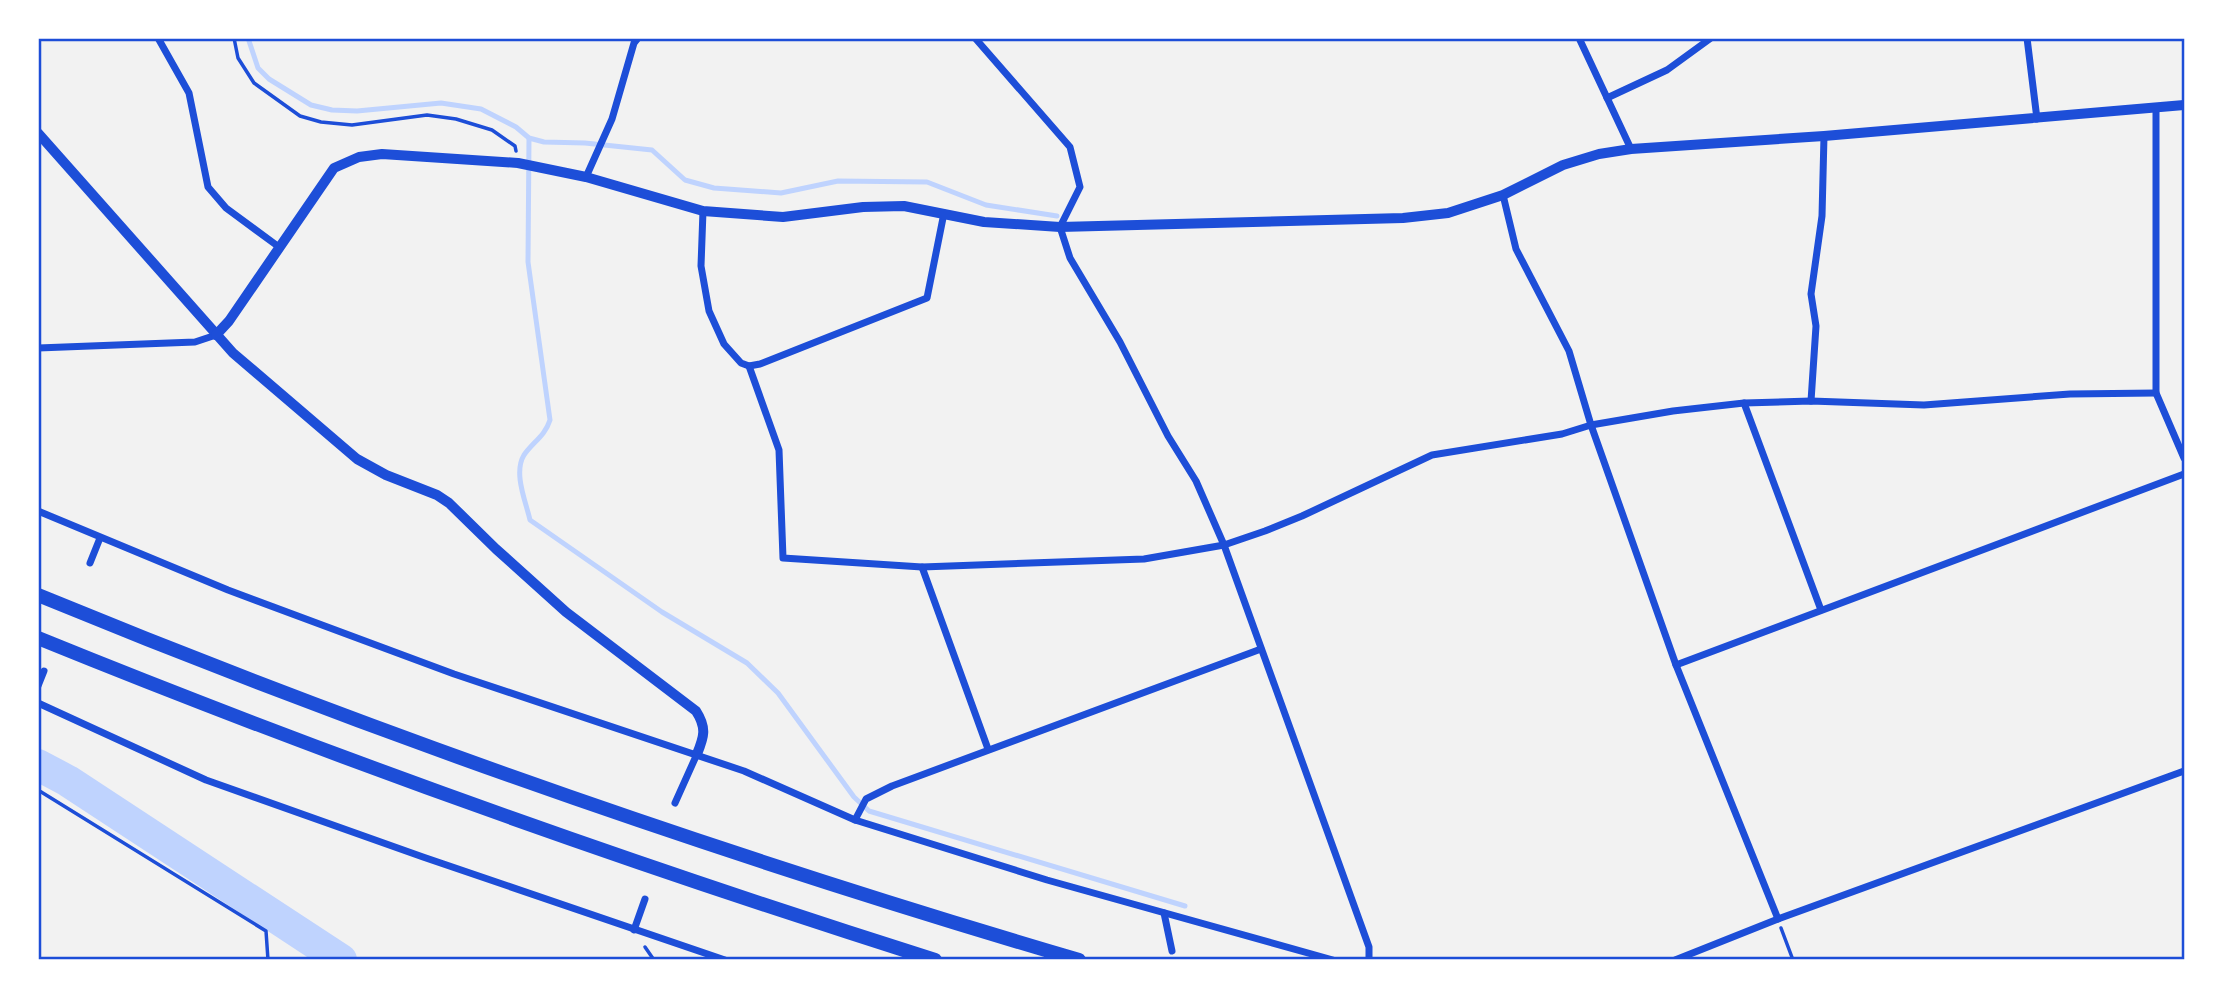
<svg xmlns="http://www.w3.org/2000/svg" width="2223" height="998" font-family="'Fira Sans',sans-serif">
	<rect width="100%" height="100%" fill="#f2f2f2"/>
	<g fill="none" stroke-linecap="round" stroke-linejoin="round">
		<g stroke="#bfd3fe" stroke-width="5">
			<path d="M248,38L258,68L269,79L311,105L332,110L357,111L441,103L481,109L516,127L529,138L544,142L585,143L652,150L685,180L714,188L781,193L838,181L927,182L986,205L1057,216"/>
			<path d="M529,138L528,262L550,420C545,436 533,442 524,455C513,473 526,502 530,520L662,612L747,663L778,693L854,797L869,811L1185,906"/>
		</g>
		<path stroke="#bfd3fe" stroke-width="32" d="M38,765L68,781L341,960"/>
		<g stroke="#1d4ed8" stroke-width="3.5">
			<path d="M234,38L238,58L254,83L300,116L321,122L352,125L427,115L456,119L492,130L515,146L516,151"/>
			<path d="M38,790L266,931L268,960"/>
			<path d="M1781,928L1793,960"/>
			<path d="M645,947L654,960"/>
		</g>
		<g stroke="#1d4ed8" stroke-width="7">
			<path d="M158,38L189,93L208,187L226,208L279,247"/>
			<path d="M975,38L1070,147L1080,187L1060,227L1070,258L1120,342L1168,436L1196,481L1224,545L1369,947V960"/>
			<path d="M1579,38L1631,149"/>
			<path d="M2027,38L2037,119"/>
			<path d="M1607,98L1667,70L1711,38"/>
			<path d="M2156,107V393L2184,458"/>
			<path d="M586,177L612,119L634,43L638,38"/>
			<path d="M1503,195L1516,249L1569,351L1591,425L1676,665L1778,919"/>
			<path d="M703,211L701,266L709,311L724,344L741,363L749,366L760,364L927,298L944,213"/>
			<path d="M38,348L195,342L216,335"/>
			<path d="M749,366L779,450L783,558L922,567L1144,559L1224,545L1265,531L1302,516L1432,455L1562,434L1591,425L1673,411L1744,403L1811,401L1924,405L2070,394L2156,393"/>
			<path d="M1811,401L1816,326L1811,294L1822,216L1824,136"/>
			<path d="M1744,403L1821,610"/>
			<path d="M38,511L228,590L454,674L744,771L855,820L1047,880L1333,960"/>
			<path d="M90,563L100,538"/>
			<path d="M922,567L988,749"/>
			<path d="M1676,665L2184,474"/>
			<path d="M38,686L44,671"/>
			<path d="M38,703L206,780L423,857L725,960"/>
			<path d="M675,803L697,754"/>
			<path d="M855,820L866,799L892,786L1261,649"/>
			<path d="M1164,913L1172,951"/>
			<path d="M634,930L645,899"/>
			<path d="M1675,960L1778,919L2184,771"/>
		</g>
		<g stroke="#1d4ed8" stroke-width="10">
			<path d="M38,133L233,353L357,459L386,475L437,495L449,503L496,549L566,612L696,711C707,728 704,737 697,754"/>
			<path d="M216,335L229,321L334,168L359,157L382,154L518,163L586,177L703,211L783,217L863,207L904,206L984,222L1060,227L1403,218L1448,213L1503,195L1563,165L1599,154L1631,149L1824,136L2184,105"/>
		</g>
		<g stroke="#1d4ed8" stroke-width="14">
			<path d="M38,595C378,735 726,856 1079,960"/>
			<path d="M38,638C333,758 632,864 935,960"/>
		</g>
	</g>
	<rect width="2223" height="998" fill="none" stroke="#ffffff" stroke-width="80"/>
	<rect x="40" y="40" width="2143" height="918" fill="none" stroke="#1d4ed8" stroke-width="2.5"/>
</svg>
